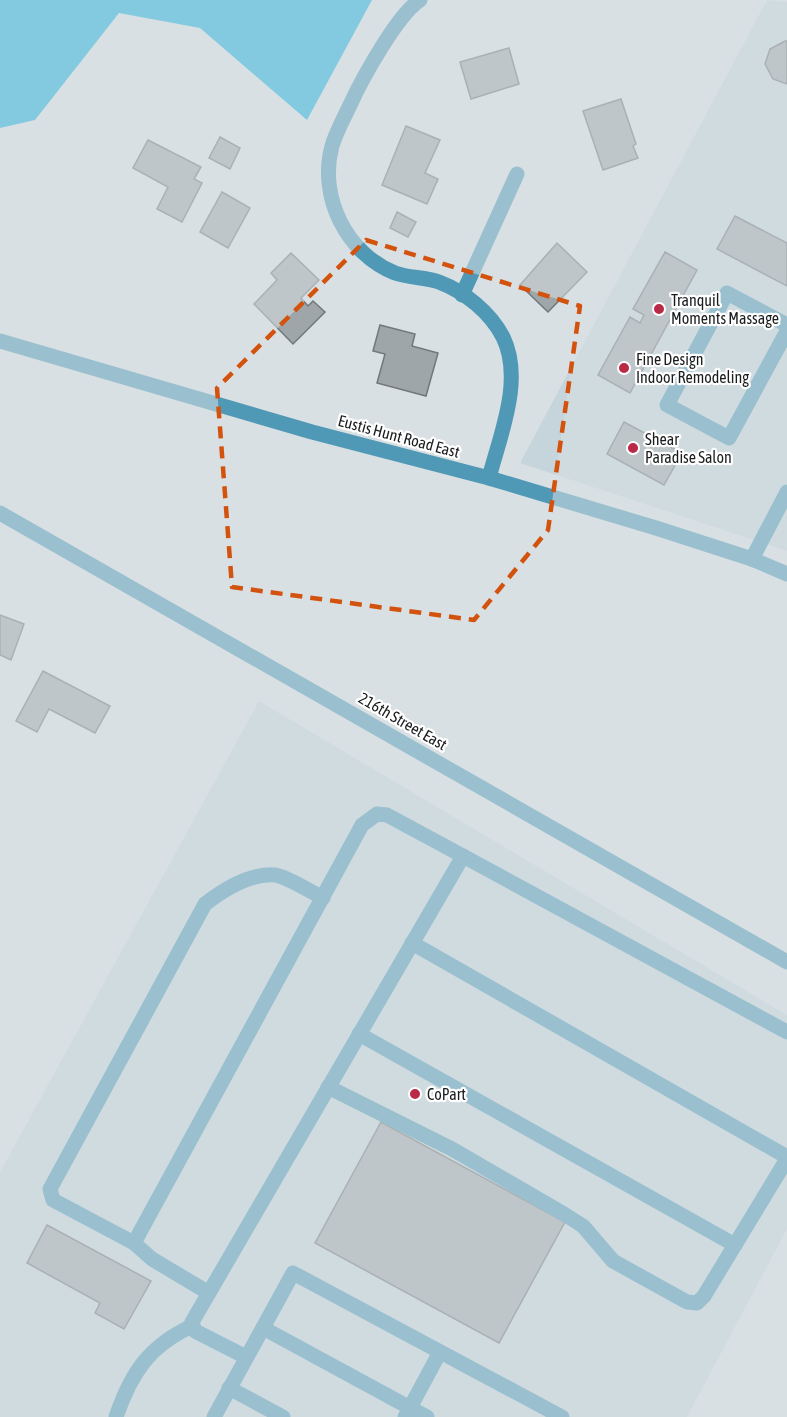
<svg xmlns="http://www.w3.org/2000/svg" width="787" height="1417" font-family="'Asap Condensed',sans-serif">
	<rect width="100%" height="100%" fill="#d9e0e3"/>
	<g fill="#c6d5dc">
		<path d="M767,0L787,2V551L520,463Z"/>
		<path d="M259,701L787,1015V1229L687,1417H0V1172Z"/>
	</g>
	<path fill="#1cb0dd" d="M0,0H372L307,120L200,28L119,13L35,120L0,128Z"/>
	<g fill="#9fa6a9" stroke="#71787b" stroke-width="1.5">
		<path d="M785,41H787V84L773,79L765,64L770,49Z"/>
		<path d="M509,48L519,84L471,99L460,62Z"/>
		<path d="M621,99L636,144L633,146L638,158L603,170L583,111Z"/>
		<path d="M406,126L440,140L425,173L438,179L427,204L382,185Z"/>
		<path d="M220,137L240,148L230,169L209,158Z"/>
		<path d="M148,140L201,167L194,179L202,183L182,222L157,209L168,187L133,168Z"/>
		<path d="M222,192L250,208L228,248L200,232Z"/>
		<path d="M397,212L416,222L408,237L390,228Z"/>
		<path d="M735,216L787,243V286L717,249Z"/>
		<path d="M557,243L587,272L548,312L520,285Z"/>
		<path d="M665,252L697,270L630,393L598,375L630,317L640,323L644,315L633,309Z"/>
		<path d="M291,253L319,280L301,298L308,306L313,301L325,312L293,344L254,304L277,280L271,273Z"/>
		<path d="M380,325L415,334L412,346L438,353L426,396L377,383L385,354L373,351Z"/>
		<path d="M624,422L682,453L664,485L607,454Z"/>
		<path d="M0,615L24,624L11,660L0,655Z"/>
		<path d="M43,671L110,706L95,733L49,709L37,732L16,721Z"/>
		<path d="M381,1122L565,1222L499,1343L315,1243Z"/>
		<path d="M47,1225L151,1281L124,1329L95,1313L100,1303L27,1263Z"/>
	</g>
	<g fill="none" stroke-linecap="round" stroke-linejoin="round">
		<g stroke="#4f99b6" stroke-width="15">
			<path d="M420,0C397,15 362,79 350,105C344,118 336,132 332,146C318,197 347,254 395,273C409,278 425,277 439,282C465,292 490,312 503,337C524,380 500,435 489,478"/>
			<path d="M462,295L517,174"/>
			<path d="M787,325L727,293L667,405L729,438L787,331"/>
			<path d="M0,341L312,432L489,478L656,528L752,559L787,574"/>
			<path d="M0,513L787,962"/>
			<path d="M752,559L787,492"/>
			<path d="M463,856L787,1032"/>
			<path d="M412,943L787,1157"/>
			<path d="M359,1034L735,1245"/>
			<path d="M328,1087L452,1149L564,1214L583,1226L613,1261L687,1302L697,1303L704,1296L787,1159"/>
			<path d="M134,1243L362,825L377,814L387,815L463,856L192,1322L195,1331L246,1357"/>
			<path d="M209,1293L152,1259L134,1243L53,1200L50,1189L205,904C223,890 250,873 275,875C286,876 311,892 323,898"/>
			<path d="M263,1328L427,1417"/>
			<path d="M229,1388L283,1417"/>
			<path d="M116,1417C131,1373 149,1346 192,1326"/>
			<path d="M214,1417L293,1273L562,1417"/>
			<path d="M405,1417L440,1352"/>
		</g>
	</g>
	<path d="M0 0H787V1417H0ZM366,240L580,306L548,530L474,620L232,587L217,388Z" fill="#d9e0e3" fill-opacity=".55" fill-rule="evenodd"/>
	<path fill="none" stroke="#d3530e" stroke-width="4.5" stroke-dasharray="12 8" stroke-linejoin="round" d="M366,240L580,306L548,530L474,620L232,587L217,388Z"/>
	<g fill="#ba2945" stroke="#fff" stroke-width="2">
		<circle cx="659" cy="309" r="6"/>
		<circle cx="624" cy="368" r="6"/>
		<circle cx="633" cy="448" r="6"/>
		<circle cx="415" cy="1094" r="6"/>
	</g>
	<g text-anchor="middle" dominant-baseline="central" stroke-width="4.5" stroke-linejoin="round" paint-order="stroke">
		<g font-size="16" fill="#1a1c1d" stroke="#fff" text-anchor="start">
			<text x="671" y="300">Tranquil<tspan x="671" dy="18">Moments Massage</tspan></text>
			<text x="636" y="359">Fine Design<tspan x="636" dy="18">Indoor Remodeling</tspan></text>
			<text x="645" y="439">Shear<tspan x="645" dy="18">Paradise Salon</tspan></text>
			<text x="427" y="1094">CoPart</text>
		</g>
		<g font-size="16" fill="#1a1c1d" stroke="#fff">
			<text transform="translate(399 436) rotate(15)">Eustis Hunt Road East</text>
			<text transform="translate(403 721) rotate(30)">216th Street East</text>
		</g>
	</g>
</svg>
